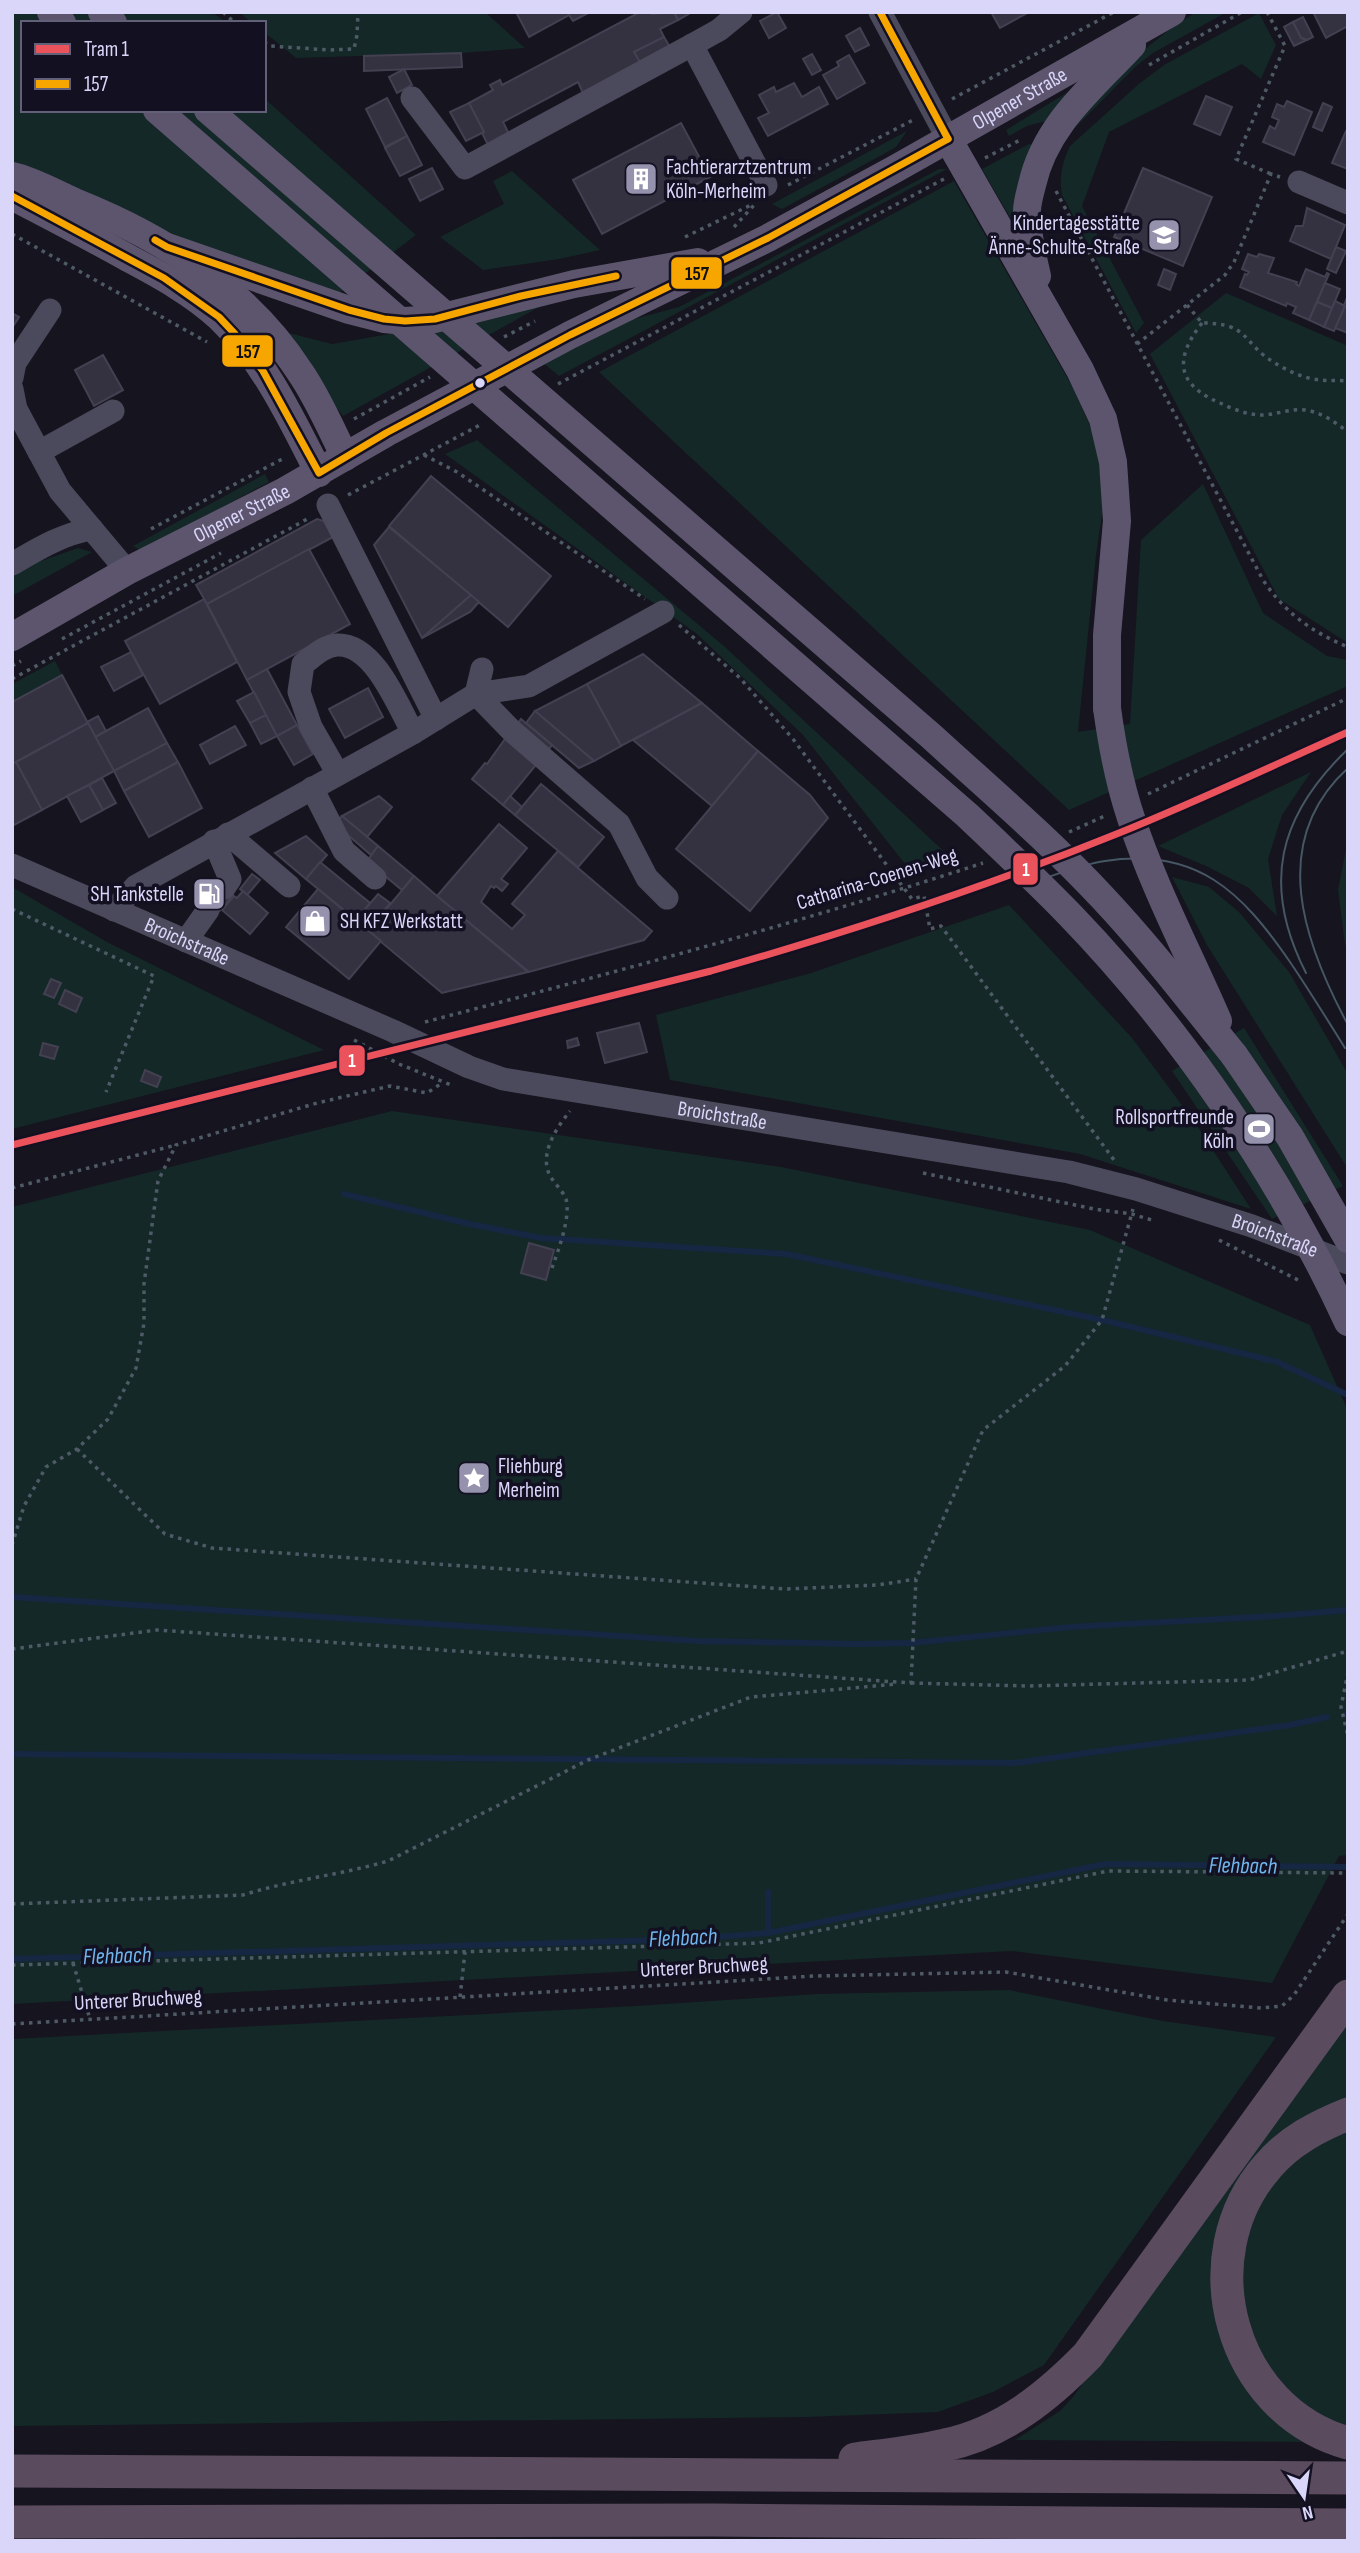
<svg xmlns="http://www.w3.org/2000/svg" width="1360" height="2553" font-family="'Sofia Sans Condensed',sans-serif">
	<rect width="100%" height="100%" fill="#16141e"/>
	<g fill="#142828">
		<path d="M12,12H212L227,23H23V110H264V98L416,235L334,297L179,237L12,161Z"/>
		<path d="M239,12H485L525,48L461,53L296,58L264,32V23H252Z"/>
		<path d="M1196,12H1227L1153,53L1135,67L1074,129L1113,75L1170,29Z"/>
		<path d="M1259,13L1276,45L1261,79L1242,64L1109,132L1082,206L1144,323L1136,333L1062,195C1059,176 1062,163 1070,146L1140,83L1164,65Z"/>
		<path d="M1068,92L1046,121L1027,126L1009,136L1006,130Z"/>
		<path d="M907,131L896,147L882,155L782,209L772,204Z"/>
		<path d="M1029,144L1037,145L1015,221H1012L982,169Z"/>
		<path d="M939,169H947L559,376L542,362L626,321L679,307Z"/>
		<path d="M512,171L600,250L559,259L483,270L440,237L504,204L493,181Z"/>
		<path d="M954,181L1072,386L1095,437L1104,500L1096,555L1078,732L1130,724L1141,540L1203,484L1263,613L1327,656L1348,660V686L1069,810L599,372Z"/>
		<path d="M1226,293L1348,346V643L1279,599L1150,354Z"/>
		<path d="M557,297L343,416L277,330L332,344L499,315Z"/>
		<path d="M477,440L724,646L952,859L909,869L803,735L697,634L445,454Z"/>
		<path d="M265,474L269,482L141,551L133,546Z"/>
		<path d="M78,548L92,552L12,596V571Z"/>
		<path d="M55,661L62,675L12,702V684Z"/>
		<path d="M1311,772L1282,815L1268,859L1277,916L1249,888L1206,866L1158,846Z"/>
		<path d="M1348,839V951L1345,944L1338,890Z"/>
		<path d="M1172,877L1209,887L1239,912L1289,972L1348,1074V1169L1207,945Z"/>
		<path d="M12,887L107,942L324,1050L12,1129Z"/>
		<path d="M1009,905L1132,1038L1196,1124L1251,1209L1080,1154L670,1080L656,1015L811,973Z"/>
		<path d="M1244,1028L1343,1186L1272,1219L1172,1071Z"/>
		<path d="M392,1111L781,1167L1090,1230L1310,1325L1348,1411V1855L1339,1856L1272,1983L1012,1951L12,2004V1207Z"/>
		<path d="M1009,1990L1163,2021L1276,2037L1044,2365L993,2392L938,2412L806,2417L12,2426V2039L636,2006L817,1994Z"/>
		<path d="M1348,2021V2101L1296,2125L1217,2305L1324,2442L1015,2440L1060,2411L1073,2397Z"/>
		<path d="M1348,2126V2430L1291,2398L1251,2343L1238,2259L1271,2179L1327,2135Z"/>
	</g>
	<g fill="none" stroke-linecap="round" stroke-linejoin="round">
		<g stroke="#152743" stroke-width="6">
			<path d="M344,1194L470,1224L541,1238L786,1254L1102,1320L1270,1360"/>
			<path d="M1275,1361L1348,1395"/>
			<path d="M12,1597L698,1641L858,1644L911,1643L1070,1627L1276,1616L1348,1610"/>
			<path d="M1346,1714L1348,1713"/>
			<path d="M12,1754L1015,1763L1290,1725L1327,1717"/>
			<path d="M768,1933V1892"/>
			<path d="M12,1959L692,1939L768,1933L1105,1864L1348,1867"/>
		</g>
	</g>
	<g fill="#343240" stroke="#434051" stroke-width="2">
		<path d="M516,12H590L573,21L569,15L529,37Z"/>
		<path d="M640,12H651L652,14L674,12L678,20L660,29L664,37L634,52L640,62L583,93L578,82L503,122L509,134L488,145L482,133L484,132L469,103L493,90L490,85L500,80L502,85Z"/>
		<path d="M674,12H692L678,20Z"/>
		<path d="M777,12L786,28L769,38L760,21Z"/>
		<path d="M991,12H1029L1000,28Z"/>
		<path d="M1313,12H1348V26L1326,38Z"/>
		<path d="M1303,17L1313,37L1307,40L1301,38L1293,22Z"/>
		<path d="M1293,22L1301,38L1307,40L1294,46L1284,27Z"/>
		<path d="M860,28L869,45L855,52L846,36Z"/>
		<path d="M664,37L670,47L640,62L634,52Z"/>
		<path d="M461,53L462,67L364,71V56Z"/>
		<path d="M812,54L821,70L812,75L803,59Z"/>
		<path d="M849,55L865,83L837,99L823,75L839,66L837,62Z"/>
		<path d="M404,69L412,85L397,93L389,77Z"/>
		<path d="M794,83L802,97L819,87L828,104L768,136L758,118L769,113L759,95L774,87L776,92Z"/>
		<path d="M1206,96L1232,107L1220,135L1194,124Z"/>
		<path d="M387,98L407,136L385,147L366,109Z"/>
		<path d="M1287,101L1312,112L1294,155L1263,142L1270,126L1275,129L1279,120L1272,117L1277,104L1284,107Z"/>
		<path d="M469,103L484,132L466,141L450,112Z"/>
		<path d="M1323,103L1332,107L1322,131L1313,127Z"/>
		<path d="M681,123L710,177L602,234L573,180Z"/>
		<path d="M1346,131H1348V169L1332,163Z"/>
		<path d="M407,136L422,165L400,176L385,148Z"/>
		<path d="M432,168L443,189L420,201L409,179Z"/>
		<path d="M1143,168L1212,197L1183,266L1114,237Z"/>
		<path d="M1307,208L1345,225L1331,259L1290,241L1296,226H1303Z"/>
		<path d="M1336,247L1346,251L1336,273L1327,269Z"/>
		<path d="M1248,254L1257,257L1259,254L1274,258L1268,273L1297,282L1296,284L1299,286L1306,269L1325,277L1327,273L1329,274L1309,320L1293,313L1296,307L1287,303L1286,306L1240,287L1245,274L1247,275L1249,272L1242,269Z"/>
		<path d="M1164,269L1176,274L1170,290L1158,285Z"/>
		<path d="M1325,283L1340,289L1332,308L1317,302Z"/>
		<path d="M1348,295V333L1335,328Z"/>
		<path d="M1335,301L1345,306L1334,331L1324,327Z"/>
		<path d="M1317,302L1332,308L1324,327L1309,320Z"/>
		<path d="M12,313L19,317L14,325L12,323Z"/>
		<path d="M103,355L123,390L94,406L75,370Z"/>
		<path d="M431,476L551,576L508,627L389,526Z"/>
		<path d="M317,519L324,521L333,537L207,604L196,585Z"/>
		<path d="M389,527L471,595L422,638L374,545Z"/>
		<path d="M309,549L350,624L247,680L207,604Z"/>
		<path d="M471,595L479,602L470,612L422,638Z"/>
		<path d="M204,599L237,662L160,704L125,641Z"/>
		<path d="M131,652L143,675L114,691L101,667Z"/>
		<path d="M643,654L702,703L621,746L587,684Z"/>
		<path d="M267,669L297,725L277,736L247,680Z"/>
		<path d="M62,675L88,723L12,764V702Z"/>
		<path d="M587,684L621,746L594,761L535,711Z"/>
		<path d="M368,688L383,717L345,738L329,709Z"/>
		<path d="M254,692L266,715L250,723L237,701Z"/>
		<path d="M702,703L758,751L712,806L633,740Z"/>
		<path d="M148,708L167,743L114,771L95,737Z"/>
		<path d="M535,711L594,761L579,768L526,723Z"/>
		<path d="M266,715L277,736L261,744L250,723Z"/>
		<path d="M98,716L106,731L95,737L87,722Z"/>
		<path d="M521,719L552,745L546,753L515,727Z"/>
		<path d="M88,723L114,771L42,810L16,762Z"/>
		<path d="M297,725L313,754L294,765L277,736Z"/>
		<path d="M235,726L246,745L210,764L200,745Z"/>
		<path d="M505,739L536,765L503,805L472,779L485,763L487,764Z"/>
		<path d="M167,743L178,762L124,791L114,771Z"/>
		<path d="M758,751L810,795L828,818L750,911L676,849Z"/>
		<path d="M16,762L42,810L12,826V764Z"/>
		<path d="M178,762L202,808L149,837L124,791Z"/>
		<path d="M102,778L116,803L103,810L89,785Z"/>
		<path d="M541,784L604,837L578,867L515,815Z"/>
		<path d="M89,785L103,810L81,822L67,796Z"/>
		<path d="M379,796L392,807L367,837L342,816Z"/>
		<path d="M510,796L522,807L515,815L503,805Z"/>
		<path d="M342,816L378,846L371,855L335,824Z"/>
		<path d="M499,824L527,848L501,879L508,884L502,891L496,886L494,888L491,886L481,902L512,929L525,915L512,904L558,851L652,931L644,940L529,972L437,896Z"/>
		<path d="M306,836L327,855L306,879L275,853Z"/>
		<path d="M378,846L414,876L402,890L367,861Z"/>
		<path d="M320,862L370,903L356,920L306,879Z"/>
		<path d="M252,874L260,880L247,895L240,889Z"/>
		<path d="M414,876L437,896L528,972L442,993L368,931Z"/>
		<path d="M215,879L233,895L215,916L197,900Z"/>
		<path d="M318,889L381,941L349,979L286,927Z"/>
		<path d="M243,891L268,913L250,934L222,910L234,896L237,898Z"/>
		<path d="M378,894L390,903L368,931L356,920Z"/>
		<path d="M51,979L61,983L54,998L44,994Z"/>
		<path d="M65,990L82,998L76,1012L59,1004Z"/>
		<path d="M639,1023L647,1052L605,1063L597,1033Z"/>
		<path d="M577,1038L579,1045L568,1048L567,1041Z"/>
		<path d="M43,1043L58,1047L54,1059L40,1055Z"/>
		<path d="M145,1070L161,1077L157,1087L141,1081Z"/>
		<path d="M529,1243L554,1250L546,1280L521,1273Z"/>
	</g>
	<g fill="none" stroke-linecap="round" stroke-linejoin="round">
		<g stroke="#4e5a65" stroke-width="3.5" stroke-dasharray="3.5 5" stroke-linecap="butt">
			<path d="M223,12L235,23"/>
			<path d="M1267,12L1285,46L1236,159L1271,174"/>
			<path d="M264,42L270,46L330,50L354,49L357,35L358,12"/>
			<path d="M1149,65L1242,12"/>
			<path d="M952,99L1114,12"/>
			<path d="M985,158L1022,139"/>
			<path d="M788,185L915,119"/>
			<path d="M1056,191L1263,580C1285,613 1312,632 1348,647"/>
			<path d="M734,227L755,204"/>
			<path d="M12,234L207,342"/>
			<path d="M685,237L753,204"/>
			<path d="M1187,305L1202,323C1251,323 1242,344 1275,363C1288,371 1305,379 1321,380C1330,381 1339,380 1348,381"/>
			<path d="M1202,323C1174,359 1176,384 1220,403C1233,409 1247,415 1262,415C1276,415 1290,408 1305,410C1321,412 1335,422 1348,432"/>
			<path d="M504,337L535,321"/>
			<path d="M1137,344L1225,275L1234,262L1271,174L1280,177"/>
			<path d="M558,384L944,179"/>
			<path d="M354,419L430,377"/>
			<path d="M424,455L457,472L645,599"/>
			<path d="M348,495L480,425"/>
			<path d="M151,529L286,457"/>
			<path d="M679,625L740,678L793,739L912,899L924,896L930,929L941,926L1114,1160"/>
			<path d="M62,639L221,553"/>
			<path d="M12,666L21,661"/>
			<path d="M12,679L311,517"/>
			<path d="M1148,794L1348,698"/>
			<path d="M1069,832L1107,815"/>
			<path d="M12,909L154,976L106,1092"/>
			<path d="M425,1022C612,973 799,923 983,863"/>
			<path d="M354,1040L399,1064L451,1085"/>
			<path d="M923,1173L1094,1209L1132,1214L1155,1221"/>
			<path d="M12,1188L176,1145"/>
			<path d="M1219,1240L1300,1281"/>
			<path d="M552,1268C558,1251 571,1217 566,1199C562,1189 551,1181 548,1171C541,1150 558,1126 570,1111"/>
			<path d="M77,1449L165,1534L212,1548L785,1589L878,1585L916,1579"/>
			<path d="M12,1545L24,1506L46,1467L77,1449L108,1419L136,1368L144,1323V1284L158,1181L176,1145L317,1103L390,1086L427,1093L442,1083"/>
			<path d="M12,1649L157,1630L911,1683L916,1579L983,1430L1065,1366L1102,1320L1133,1209"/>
			<path d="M1348,1672L1341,1707L1348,1736"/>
			<path d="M911,1683L1028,1686L1249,1680L1348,1651"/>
			<path d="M12,1904L243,1895C290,1880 340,1875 388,1861L588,1760L751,1697L897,1684"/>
			<path d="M73,1963L90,2019"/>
			<path d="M12,1965L759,1943L1108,1871L1348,1873"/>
			<path d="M460,1997L465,1952"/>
			<path d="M12,2024L815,1976L1006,1972L1167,2000L1261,2008L1282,2006L1294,1995L1348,1914"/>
		</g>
		<g stroke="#4b4a5d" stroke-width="23">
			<path d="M880,12L948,139"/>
			<path d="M692,45L766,185"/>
			<path d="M412,98L465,168L692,45L719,30L741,12"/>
			<path d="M1299,182L1348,203"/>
			<path d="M12,378L15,363L50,310"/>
			<path d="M12,389L16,409L60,491L127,571"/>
			<path d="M39,452L113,411"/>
			<path d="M328,505L436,719"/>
			<path d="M12,564C38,549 62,534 92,529"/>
			<path d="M476,694L511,730L619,824L647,878L667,898"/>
			<path d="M476,694L529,686L663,612"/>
			<path d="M338,774L311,727L299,692L303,664C313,657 323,646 337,645C374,643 398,706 413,733"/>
			<path d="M312,788L344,851L375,878"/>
			<path d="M228,834L289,886"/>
			<path d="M214,841L230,879L224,888"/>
			<path id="s1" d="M12,865L393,1031L469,1067L503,1079L1069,1172L1136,1189L1252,1226L1348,1263"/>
			<path d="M114,910L136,886L413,733L476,694L482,669"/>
			<path d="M186,941L208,910"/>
		</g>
		<g stroke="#5d556e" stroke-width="28">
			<path d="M51,12L62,23"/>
			<path d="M102,12L113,23"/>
			<path d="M948,139L1080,370L1103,419L1113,462L1117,521L1107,635V708"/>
			<path d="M12,176C34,181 56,194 77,203C164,238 248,291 300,372C318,398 331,429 345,457"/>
			<path d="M12,196C52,217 91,237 130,259C160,275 193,293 219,317C264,360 291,418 319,473"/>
			<path d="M167,247L349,310L384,319L405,321L435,319L574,284L698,262"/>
			<path d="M1037,276C1032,254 1027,234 1027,211C1027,203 1030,193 1032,185C1045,125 1092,88 1132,45"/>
			<path id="s2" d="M12,637L127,571L285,491L386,433L570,335L768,238L895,169L1172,12"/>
			<path d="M1234,1055L1290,1137L1348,1239"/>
		</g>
		<g stroke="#5b4b5f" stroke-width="33">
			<path d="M1348,2114C1318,2126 1289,2141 1268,2166C1188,2257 1230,2410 1348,2443"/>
			<path d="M855,2459C885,2455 915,2452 945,2445C1003,2433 1048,2396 1088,2355L1348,1996"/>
			<path d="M12,2471L1348,2478"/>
			<path d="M12,2522L713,2520L1348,2525"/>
		</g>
		<g stroke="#455764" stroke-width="2">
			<path d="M1348,768C1267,842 1304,943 1348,1025"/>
			<path d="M1048,877C1066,871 1085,864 1105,861C1197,847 1242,892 1290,962C1309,990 1327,1019 1345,1048"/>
			<path d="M1306,973C1261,885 1278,816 1348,749"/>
		</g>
		<g stroke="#5d556e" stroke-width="28">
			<path d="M157,110L967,815C1002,848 1037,881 1070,915C1182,1031 1280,1175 1348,1322"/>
			<path d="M208,110L931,736C989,789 1050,841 1103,898C1150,948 1191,1002 1234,1055"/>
			<path d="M1107,708C1112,745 1119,782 1131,818C1154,888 1189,954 1218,1021"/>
		</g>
		<defs>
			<g id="bus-1">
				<path d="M880,12L948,139"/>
				<path d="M12,196L164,278L219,317L235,334L263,371L319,473L386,433L570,335L768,238L948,139"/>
				<path d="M155,240L167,247L349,310L384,319L405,321L435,319L521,296L616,276"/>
			</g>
		</defs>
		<use href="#bus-1" stroke="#131022" stroke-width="12"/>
		<use href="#bus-1" stroke="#f7a600" stroke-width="7"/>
		<defs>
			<path id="tram-1" d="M12,1145L711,971C849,932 986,887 1119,833C1196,802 1272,766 1348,732"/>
		</defs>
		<use href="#tram-1" stroke="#131022" stroke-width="12"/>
		<use href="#tram-1" stroke="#ea525c" stroke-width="7"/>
	</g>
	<defs>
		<symbol id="building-square" viewBox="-11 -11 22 22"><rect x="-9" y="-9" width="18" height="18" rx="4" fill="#9592ad" stroke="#131022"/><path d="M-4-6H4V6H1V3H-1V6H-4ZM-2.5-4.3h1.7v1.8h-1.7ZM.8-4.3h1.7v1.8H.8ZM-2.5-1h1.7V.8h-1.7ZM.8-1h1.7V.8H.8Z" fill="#fff"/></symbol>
		<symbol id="school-square" viewBox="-11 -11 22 22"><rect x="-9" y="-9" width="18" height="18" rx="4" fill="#9592ad" stroke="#131022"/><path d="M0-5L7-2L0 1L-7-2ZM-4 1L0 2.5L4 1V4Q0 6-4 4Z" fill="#fff"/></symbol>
		<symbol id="fuel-square" viewBox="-11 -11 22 22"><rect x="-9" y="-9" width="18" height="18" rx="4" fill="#9592ad" stroke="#131022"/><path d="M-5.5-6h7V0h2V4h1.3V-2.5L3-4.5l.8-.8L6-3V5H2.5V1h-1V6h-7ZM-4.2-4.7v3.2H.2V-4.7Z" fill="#fff"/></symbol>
		<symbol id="shop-square" viewBox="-11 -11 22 22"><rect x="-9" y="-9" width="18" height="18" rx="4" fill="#9592ad" stroke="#131022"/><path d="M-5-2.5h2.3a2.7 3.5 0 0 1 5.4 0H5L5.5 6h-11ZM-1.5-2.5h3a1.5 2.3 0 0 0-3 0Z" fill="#fff"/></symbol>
		<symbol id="stadium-square" viewBox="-11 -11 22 22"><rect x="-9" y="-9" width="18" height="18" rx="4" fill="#9592ad" stroke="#131022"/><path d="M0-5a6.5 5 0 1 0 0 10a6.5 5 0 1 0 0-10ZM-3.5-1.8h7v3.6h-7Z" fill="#fff"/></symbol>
		<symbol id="sight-square" viewBox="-11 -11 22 22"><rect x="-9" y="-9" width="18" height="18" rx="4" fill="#9592ad" stroke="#131022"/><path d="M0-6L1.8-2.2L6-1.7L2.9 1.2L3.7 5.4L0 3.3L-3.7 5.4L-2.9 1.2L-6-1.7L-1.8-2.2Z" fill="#fff"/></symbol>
	</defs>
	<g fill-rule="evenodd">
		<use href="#building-square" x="622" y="160" width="38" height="38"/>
		<use href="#school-square" x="1145" y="216" width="38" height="38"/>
		<use href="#fuel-square" x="190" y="875" width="38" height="38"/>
		<use href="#shop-square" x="296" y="902" width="38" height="38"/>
		<use href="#stadium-square" x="1240" y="1110" width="38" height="38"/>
		<use href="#sight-square" x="455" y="1459" width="38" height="38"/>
	</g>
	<circle fill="#d9d6fa" stroke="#131022" stroke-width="2.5" cx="480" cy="383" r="6"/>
	<g text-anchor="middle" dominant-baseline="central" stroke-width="7" stroke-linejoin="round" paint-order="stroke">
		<g font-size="21" fill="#d9d6fa" stroke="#131022">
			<text stroke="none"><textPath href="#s2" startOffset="1143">Olpener Straße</textPath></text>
			<text stroke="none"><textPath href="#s2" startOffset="261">Olpener Straße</textPath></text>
			<text transform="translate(877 879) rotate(-17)">Catharina-Coenen-Weg</text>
			<text stroke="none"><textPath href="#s1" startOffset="191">Broichstraße</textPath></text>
			<text stroke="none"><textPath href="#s1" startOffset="758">Broichstraße</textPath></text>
			<text stroke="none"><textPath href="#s1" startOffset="1325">Broichstraße</textPath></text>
			<text transform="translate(704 1967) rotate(-3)">Unterer Bruchweg</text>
			<text transform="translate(138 2000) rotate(-3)">Unterer Bruchweg</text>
		</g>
		<g font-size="21" fill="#d9d6fa" stroke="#131022" text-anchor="start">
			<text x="666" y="167">Fachtierarztzentrum<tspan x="666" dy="24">Köln-Merheim</tspan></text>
			<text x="1140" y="223" text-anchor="end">Kindertagesstätte<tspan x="1140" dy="24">Änne-Schulte-Straße</tspan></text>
			<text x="184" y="894" text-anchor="end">SH Tankstelle</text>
			<text x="340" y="921">SH KFZ Werkstatt</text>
			<text x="1234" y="1117" text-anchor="end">Rollsportfreunde<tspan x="1234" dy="24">Köln</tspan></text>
			<text x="498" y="1466">Fliehburg<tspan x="498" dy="24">Merheim</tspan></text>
		</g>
		<g font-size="23" font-style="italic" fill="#70b6ee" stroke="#131022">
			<text transform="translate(1243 1866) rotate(1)">Flehbach</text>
			<text transform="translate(683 1938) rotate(-3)">Flehbach</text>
			<text transform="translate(117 1956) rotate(-2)">Flehbach</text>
		</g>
	</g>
	<g stroke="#131022" stroke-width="2.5">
		<rect x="670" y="256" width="53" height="34" rx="7" fill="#f7a600"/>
		<rect x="221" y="334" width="53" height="34" rx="7" fill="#f7a600"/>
		<rect x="1012" y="852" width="27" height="34" rx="7" fill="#ea525c"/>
		<rect x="338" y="1044" width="28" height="33" rx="7" fill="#ea525c"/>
	</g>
	<g font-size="19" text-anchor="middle" font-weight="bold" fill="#fff">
		<text x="1026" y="876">1</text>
		<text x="352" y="1067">1</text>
	</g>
	<g font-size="19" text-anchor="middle" font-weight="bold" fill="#111">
		<text x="697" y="280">157</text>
		<text x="248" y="358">157</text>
	</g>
	<rect width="1360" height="2553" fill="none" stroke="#d9d6fa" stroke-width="28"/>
	<rect x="21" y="21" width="245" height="91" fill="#131022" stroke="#625f78" stroke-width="2"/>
	<rect x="35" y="44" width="35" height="10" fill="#ea525c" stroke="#625f78" stroke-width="2"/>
	<text x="84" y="56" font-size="21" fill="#d9d6fa">Tram 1</text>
	<rect x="35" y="79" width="35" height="10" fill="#f7a600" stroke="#625f78" stroke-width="2"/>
	<text x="84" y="91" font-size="21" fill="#d9d6fa">157</text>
	<g transform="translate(1304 2497) rotate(167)" stroke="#131022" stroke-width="5" paint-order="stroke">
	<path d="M0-5L12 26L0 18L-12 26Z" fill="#d9d6fa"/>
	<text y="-10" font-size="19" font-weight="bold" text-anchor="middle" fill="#d9d6fa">N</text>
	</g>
</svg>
